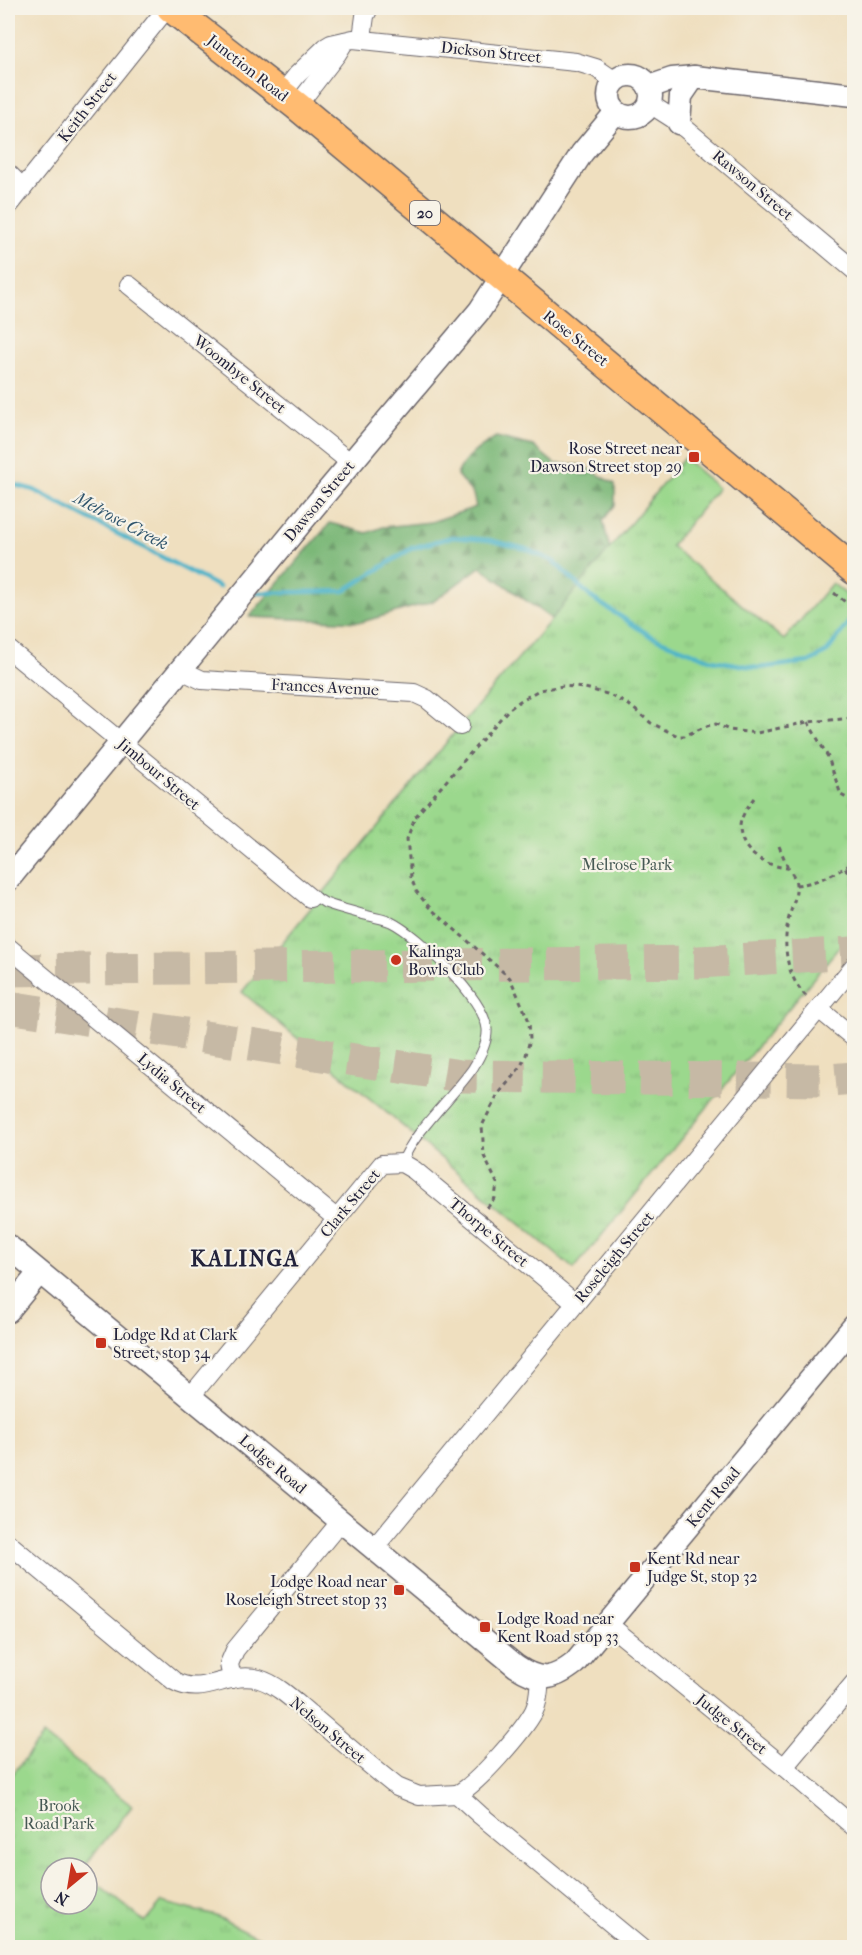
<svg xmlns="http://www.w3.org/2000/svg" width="862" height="1955" font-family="'IM FELL French Canon',serif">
	<defs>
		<pattern id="forest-firs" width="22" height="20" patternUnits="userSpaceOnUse" patternTransform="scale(1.5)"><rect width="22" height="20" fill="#7cb878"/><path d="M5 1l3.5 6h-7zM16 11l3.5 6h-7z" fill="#659564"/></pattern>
		<pattern id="park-tufts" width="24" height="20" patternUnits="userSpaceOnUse" patternTransform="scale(1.5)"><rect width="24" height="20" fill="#9bd88d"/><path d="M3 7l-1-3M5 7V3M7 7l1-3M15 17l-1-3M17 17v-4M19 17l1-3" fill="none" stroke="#85b97b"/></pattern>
	</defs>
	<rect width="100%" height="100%" fill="#f7f3e8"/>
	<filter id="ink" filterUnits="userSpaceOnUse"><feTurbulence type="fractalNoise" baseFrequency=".0167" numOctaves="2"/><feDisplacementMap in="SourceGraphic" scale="12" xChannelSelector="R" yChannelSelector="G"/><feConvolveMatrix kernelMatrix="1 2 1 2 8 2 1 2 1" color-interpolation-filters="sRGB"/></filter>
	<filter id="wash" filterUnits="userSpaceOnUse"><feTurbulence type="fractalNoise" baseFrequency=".008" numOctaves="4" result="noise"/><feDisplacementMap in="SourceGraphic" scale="24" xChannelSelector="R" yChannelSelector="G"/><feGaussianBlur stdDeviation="1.35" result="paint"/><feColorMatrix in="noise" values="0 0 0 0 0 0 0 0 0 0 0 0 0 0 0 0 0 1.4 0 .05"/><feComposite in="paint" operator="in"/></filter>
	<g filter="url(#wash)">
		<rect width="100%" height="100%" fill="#efdfbf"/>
		<path fill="url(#forest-firs)" stroke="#4f6d5a" stroke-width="1.5" d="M496,437L533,446L555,464L582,465L615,484V505L603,521L612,558L854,709L564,628L480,567L434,601L362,622L249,617L330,523L367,533L383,527L431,522L476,507L473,494L457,475C464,457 480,447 496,437Z"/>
		<g fill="url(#park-tufts)" stroke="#5e7d64" stroke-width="1.5">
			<path d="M684,458L718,488L671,546L784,640L832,583L854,601V929L574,1269L242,992L460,726L552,619Z"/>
			<path d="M43,1735L132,1806L83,1868H51V1904H87V1875L145,1922L162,1902L216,1916L278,1947H8V1780Z"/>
		</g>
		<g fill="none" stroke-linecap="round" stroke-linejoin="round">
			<g stroke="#4bb3c9" stroke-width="4.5">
				<path d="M8,483L34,490L219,587"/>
				<path d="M255,593L344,591L412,548L452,537L489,540L526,549L553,561L592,598L652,637L712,660L758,668L809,662L827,652L854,615"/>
			</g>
		</g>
	</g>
	<g filter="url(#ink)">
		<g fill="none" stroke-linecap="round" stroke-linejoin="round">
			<g stroke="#c6b9a5" stroke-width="33" stroke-dasharray="33 16" stroke-linecap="butt">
				<path d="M8,970L699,962L854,953"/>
				<path d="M8,1007L460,1076L830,1080L854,1078"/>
			</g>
			<defs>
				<path id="service" d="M310,898H317L325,903C339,908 354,912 369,916C376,918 384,919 391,922C419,936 484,998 487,1029C488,1042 480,1057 473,1068C453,1097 413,1132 402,1163"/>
				<g id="minor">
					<path d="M362,38L365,16L369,8"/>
					<path d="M282,94L297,75L326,47L331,44L353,39L576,62L596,68L615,81"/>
					<path d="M650,104L675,120L854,270"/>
					<path d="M297,106L337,54L345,41"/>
					<path d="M8,173L23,188"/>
					<path d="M8,207L167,8"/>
					<path d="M129,285L351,463"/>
					<path d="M8,649L310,898"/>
					<path d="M181,670L202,680L414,693L427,699L460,726"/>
					<path d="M8,947L337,1219"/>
					<path d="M819,1009L854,1038"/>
					<path d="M191,1396L382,1164L402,1163L414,1170L575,1303"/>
					<path d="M8,1543L174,1681C204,1698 228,1670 259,1679C279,1685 296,1703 312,1716C340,1740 368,1764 397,1787L419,1796L457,1794L480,1815L641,1948"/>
					<path d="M374,1548L854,966"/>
					<path d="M608,1624L784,1767L854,1827"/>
					<path d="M232,1679L229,1664L235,1650L341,1521"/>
					<path d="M784,1767L854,1683"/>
					<path d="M457,1794C476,1786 524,1730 534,1711C539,1701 539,1689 540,1678"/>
				</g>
				<g id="tertiary">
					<circle cx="630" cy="96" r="21"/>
					<path d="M649,87L672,79L694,77L854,95"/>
					<path d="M679,123L681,96L694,77"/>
					<path d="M8,880L314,507L480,310L582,153L616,112"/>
					<path d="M8,1246L516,1666C540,1682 552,1681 575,1663L854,1326"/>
					<path d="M8,1311L39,1273"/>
				</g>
				<path id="primary" d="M171,8L297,106L854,570"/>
			</defs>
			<use href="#service" stroke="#6a6469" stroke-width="11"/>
			<use href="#minor" stroke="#6a6469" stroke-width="20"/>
			<use href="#tertiary" stroke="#6a6469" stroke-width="25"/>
			<use href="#primary" stroke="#6a6469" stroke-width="31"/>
			<g stroke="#6a6469" stroke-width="3" stroke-dasharray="4.5 4.5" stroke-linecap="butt">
				<path d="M834,593L854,609"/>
				<path d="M808,722L828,757L841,795L854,802"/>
				<path d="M854,751V772"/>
				<path d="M754,798C748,806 739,819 740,829C742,854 766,866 788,868C792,873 796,879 796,885C797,896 792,907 789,917C782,945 786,977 807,997"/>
				<path d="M779,846L788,868"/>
				<path d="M845,868L854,880"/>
				<path d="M796,885C817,883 837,873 854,862"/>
				<path d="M487,1208L495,1198L497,1183L484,1156L482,1126L497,1096L521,1066L526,1055L530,1039L529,1021L510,978L429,907L416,891L411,877L407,839L415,817L507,711L520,701L539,690L563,686L585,688L607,694L628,704L651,723L678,736H684L707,726L716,724L729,730L757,733L808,722L854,718"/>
			</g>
			<use href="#service" stroke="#fff" stroke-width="9"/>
			<use href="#minor" stroke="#fff" stroke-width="18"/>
			<use href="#tertiary" stroke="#fff" stroke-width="22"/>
			<use href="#primary" stroke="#ffbb71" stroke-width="28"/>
		</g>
	</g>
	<g fill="#c8321e" stroke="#f7f3e8" stroke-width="2">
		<rect x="688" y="451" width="12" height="12" rx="3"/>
		<circle cx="396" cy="960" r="6"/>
		<rect x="95" y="1337" width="12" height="12" rx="3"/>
		<rect x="629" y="1561" width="12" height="12" rx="3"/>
		<rect x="393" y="1584" width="12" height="12" rx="3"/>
		<rect x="479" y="1621" width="12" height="12" rx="3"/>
	</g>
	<g text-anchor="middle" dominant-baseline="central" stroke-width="4.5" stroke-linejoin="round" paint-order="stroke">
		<rect fill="#f7f3e8" stroke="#62616f" stroke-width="1.5" x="410" y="201" width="30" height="24" rx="4.5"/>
		<g font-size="15" font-weight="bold" fill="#22223b">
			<text x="425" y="213">20</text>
		</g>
		<g font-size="16" fill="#22223b" stroke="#f7f3e8">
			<text transform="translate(491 52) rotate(6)">Dickson Street</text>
			<text transform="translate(248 68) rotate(38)">Junction Road</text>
			<text transform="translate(87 107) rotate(-52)">Keith Street</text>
			<text transform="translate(753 185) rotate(40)">Rawson Street</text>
			<text transform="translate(576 338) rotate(39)">Rose Street</text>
			<text transform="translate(240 374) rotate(39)">Woombye Street</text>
			<text transform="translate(319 501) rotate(-50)">Dawson Street</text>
			<text transform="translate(325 687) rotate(3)">Frances Avenue</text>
			<text transform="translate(159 774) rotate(40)">Jimbour Street</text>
			<text transform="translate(172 1083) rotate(40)">Lydia Street</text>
			<text transform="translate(350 1203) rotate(-50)">Clark Street</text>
			<text transform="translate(489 1232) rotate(40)">Thorpe Street</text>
			<text transform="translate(614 1257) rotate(-50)">Roseleigh Street</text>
			<text transform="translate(273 1464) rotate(40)">Lodge Road</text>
			<text transform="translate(713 1497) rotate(-50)">Kent Road</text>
			<text transform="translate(732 1724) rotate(39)">Judge Street</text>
			<text transform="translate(328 1730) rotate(40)">Nelson Street</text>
		</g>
		<g font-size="16" fill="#22223b" stroke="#f7f3e8" text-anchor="start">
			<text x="682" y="448" text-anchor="end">Rose Street near<tspan x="682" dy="18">Dawson Street stop 29</tspan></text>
			<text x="408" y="951">Kalinga<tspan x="408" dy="18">Bowls Club</tspan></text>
			<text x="113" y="1334">Lodge Rd at Clark<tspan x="113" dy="18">Street, stop 34</tspan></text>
			<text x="647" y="1558">Kent Rd near<tspan x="647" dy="18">Judge St, stop 32</tspan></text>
			<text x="387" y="1581" text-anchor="end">Lodge Road near<tspan x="387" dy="18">Roseleigh Street stop 33</tspan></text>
			<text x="497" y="1618">Lodge Road near<tspan x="497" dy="18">Kent Road stop 33</tspan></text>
		</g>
		<g font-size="16" fill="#465954" stroke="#f7f3e8">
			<text x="627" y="864">Melrose Park</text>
			<text x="59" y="1805">Brook<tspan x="59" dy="18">Road Park</tspan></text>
		</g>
		<g font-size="18" font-style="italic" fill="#30556d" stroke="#f7f3e8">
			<text transform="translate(121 521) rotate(28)">Melrose Creek</text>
		</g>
		<g font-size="22" font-weight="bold" letter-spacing="1.5" fill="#22223b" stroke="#f7f3e8">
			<text x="245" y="1259">KALINGA</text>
		</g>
	</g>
	<rect width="862" height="1955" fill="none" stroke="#f7f3e8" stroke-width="30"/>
	<g transform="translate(69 1886) rotate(210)"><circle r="28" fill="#f7f3e8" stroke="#a29fa3" stroke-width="1.5"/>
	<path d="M0-4.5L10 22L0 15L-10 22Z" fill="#c8321e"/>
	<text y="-9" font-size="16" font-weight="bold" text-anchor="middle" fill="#22223b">N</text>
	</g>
</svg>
